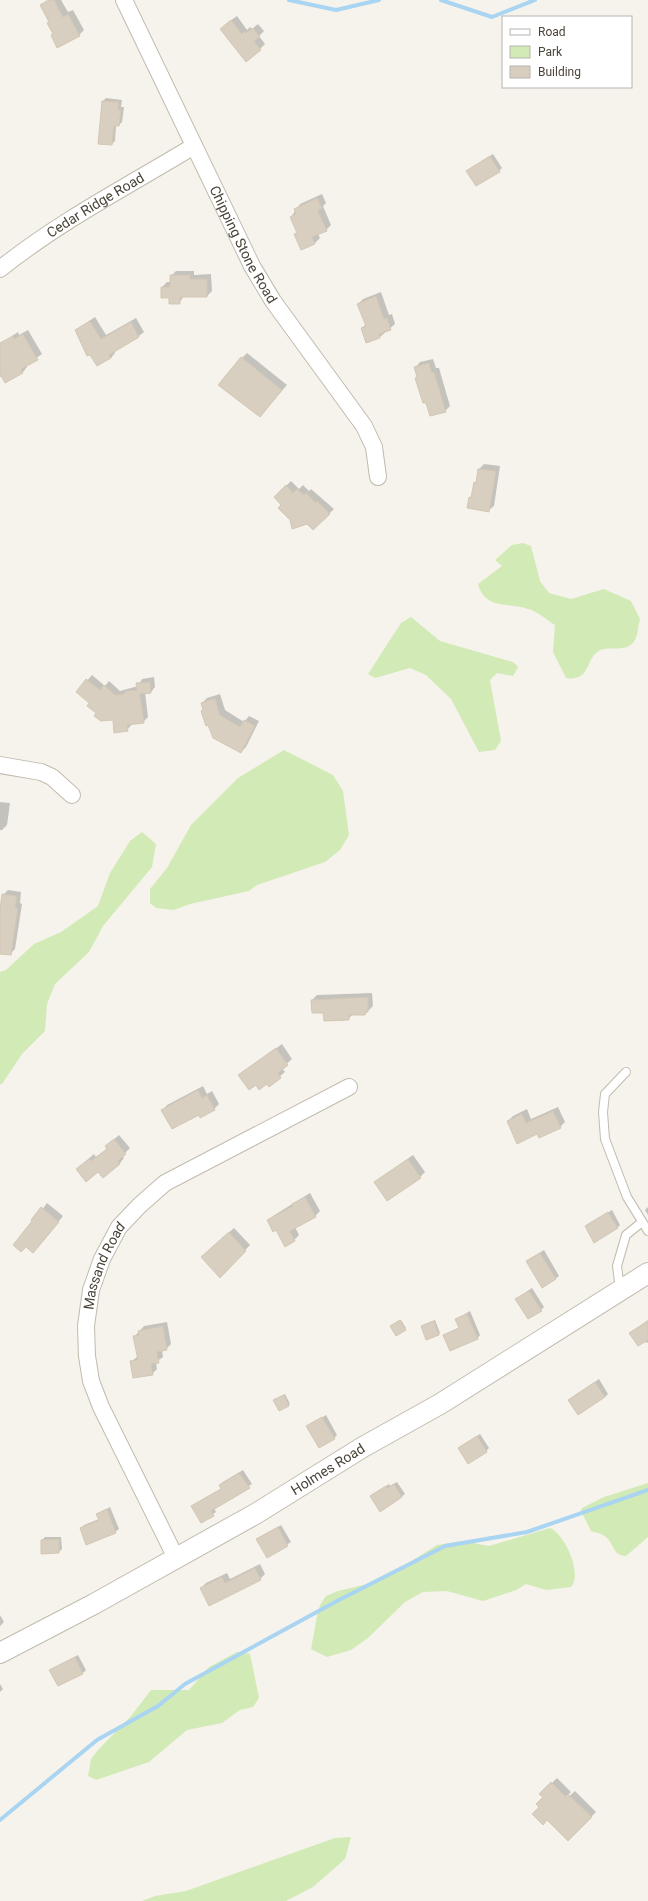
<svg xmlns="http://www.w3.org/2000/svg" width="648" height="1901" font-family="Roboto,sans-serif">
	<rect width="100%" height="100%" fill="#f6f3ec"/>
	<g fill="#d2eab5">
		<path d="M523,543L531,546L540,581L549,593L571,599L604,589L631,601L640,619C638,625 638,635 635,640C628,652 614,647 604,649C583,654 594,682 566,678L553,652L555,625C547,620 537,611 528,609C508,602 485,610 478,584L502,566L495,560L512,545Z"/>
		<path d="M411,617L440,641L513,662L518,667L513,676L497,673L490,680L501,741L495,750L479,752L451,699L426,675L410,668L375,678L368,674L401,623Z"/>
		<path d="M284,750L333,775L343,791L349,835L340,850L325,862L257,885L249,891L190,904L174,910L156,908L150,903V889L167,868L191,825L238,778Z"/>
		<path d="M142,832L156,844L152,867L103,926L89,952L55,984L47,1004L45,1031L22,1054L2,1084H0V972L6,970L34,944L61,932L98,906L110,873L130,841Z"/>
		<path d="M648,1483V1537L626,1556C613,1556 614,1544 606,1537C603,1534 595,1532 591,1531L581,1511L582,1508L604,1497Z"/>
		<path d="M550,1528C565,1534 583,1575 571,1587L546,1590L526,1584L516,1590L483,1601L447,1591L423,1592L405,1602L368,1638L351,1650L327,1657L311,1649L318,1611L321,1603L326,1596L338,1591L380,1581L437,1545L463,1541L489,1546Z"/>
		<path d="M237,1652L250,1654L259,1698L253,1707L240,1710L222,1723L187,1730L149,1762L96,1780L88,1776L91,1759L98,1750L131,1716L151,1690H189L209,1667Z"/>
		<path d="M351,1837L345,1859L313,1887L286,1901H142L155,1896L186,1891L335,1838Z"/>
	</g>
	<g fill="#0003">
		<path d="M47,0L45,3L52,0H61L68,12L73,10L84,30L79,35L54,34L41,5Z"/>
		<path d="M237,16L247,30L250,27L252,29L258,24L264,31L259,36L265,44L260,49L226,24Z"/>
		<path d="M106,98L122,100L121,107H124L122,122L119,125H116L115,141L112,144L99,143L103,101Z"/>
		<path d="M493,154L502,168L499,171H467Z"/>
		<path d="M322,194L326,203L323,206L331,225L326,230L318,234L320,238L315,243L302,249L295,234L298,232L291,217L300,204Z"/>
		<path d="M176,271H194V275L211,274L212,291L207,296H184L179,303L170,296L162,287L167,282H171V276Z"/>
		<path d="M381,292L389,315L392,314L395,324L380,337L362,328L366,324L358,304L363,299Z"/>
		<path d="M95,317L106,335L136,318L144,332L139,336L114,351L115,353L111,358L76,330Z"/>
		<path d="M28,330L42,354L26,365L27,367L23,372L6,381L2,376L0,377V344L18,332L19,335Z"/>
		<path d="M247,353L287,385L260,416L242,358Z"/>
		<path d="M433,359L436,368H439L450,406L445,411L426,401L416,367L420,362Z"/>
		<path d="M484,464L500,466L494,506L489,510L470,498L473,494L479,469Z"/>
		<path d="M291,481L299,489L303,485L309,491L311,489L334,509L313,529L307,522L291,520L283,504L275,497Z"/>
		<path d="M92,675L105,686L109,681L120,691L138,686L142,679L154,677L155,687L151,692H145L148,717L143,722L132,724L127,730L114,719L98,713L91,703L77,692Z"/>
		<path d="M220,694L225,710L244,722L249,716L259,721L246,747L241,752L209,724L202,711L204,709L202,703L207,698Z"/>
		<path d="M0,802L10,803L7,825L2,830H0Z"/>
		<path d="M8,890L21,892L20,903L22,904L15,949L10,954L0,953V906L3,895Z"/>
		<path d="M372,993L373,1006L365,1014H353L348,1019L324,1012L312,1000L317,995Z"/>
		<path d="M282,1044L292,1059L282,1068L285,1072L269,1085L245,1071Z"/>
		<path d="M203,1086L207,1094L212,1091L219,1104L214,1109L199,1114L163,1110L167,1105Z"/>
		<path d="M558,1107L565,1122L560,1127L537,1133L508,1121L513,1116L527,1109L531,1119Z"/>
		<path d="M119,1135L130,1148L122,1156L124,1158L120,1163L103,1176L98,1170L77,1169L94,1154L96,1157L108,1148L106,1146Z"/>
		<path d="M413,1155L425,1172L420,1177L375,1182Z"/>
		<path d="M310,1193L320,1211L315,1216L295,1227L299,1235L294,1240L276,1229L268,1221L273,1216Z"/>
		<path d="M47,1203L63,1216L38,1247L34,1221Z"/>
		<path d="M648,1207V1215L645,1210Z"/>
		<path d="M612,1210L620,1225L617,1228L586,1226Z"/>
		<path d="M234,1228L250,1245L220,1277L207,1252Z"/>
		<path d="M544,1250L559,1276L555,1279L527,1261Z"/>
		<path d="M532,1288L544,1307L541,1310L520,1296Z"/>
		<path d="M470,1311L480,1335L477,1339L444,1335L460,1327L456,1319Z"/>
		<path d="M401,1320L406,1328L405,1329L393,1325Z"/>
		<path d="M435,1320L440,1333L439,1334L423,1325Z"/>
		<path d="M648,1320V1342L647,1343L630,1333Z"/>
		<path d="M167,1322L171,1344L166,1349L162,1350L163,1357L156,1362L157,1369L152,1374L131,1362L138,1356L134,1337L144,1326Z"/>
		<path d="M599,1379L608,1394L605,1397L569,1400Z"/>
		<path d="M285,1394L290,1404L279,1410L276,1399Z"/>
		<path d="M326,1415L337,1435L334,1438L308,1426Z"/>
		<path d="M480,1434L489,1448L486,1451L459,1448Z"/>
		<path d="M243,1470L252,1484L214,1508L216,1512L201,1522L192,1506L222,1488L220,1485L223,1482Z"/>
		<path d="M397,1482L405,1494L401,1497L371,1496L389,1484L390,1486Z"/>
		<path d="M110,1507L119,1529L115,1532L81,1528L84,1525L99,1519L97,1514Z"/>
		<path d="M281,1525L291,1542L267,1557L258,1539Z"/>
		<path d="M45,1537H61L62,1549L59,1552L42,1540Z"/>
		<path d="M260,1564L265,1574L260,1579L201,1588L206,1583L227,1573L230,1579Z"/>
		<path d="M0,1615L4,1622L0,1626Z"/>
		<path d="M78,1655L86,1670L83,1673L51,1670Z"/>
		<path d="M0,1684L3,1689L0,1692Z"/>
		<path d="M557,1778L571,1792L565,1798L566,1799L575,1791L596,1812L568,1840L540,1807L544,1797L541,1794Z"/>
	</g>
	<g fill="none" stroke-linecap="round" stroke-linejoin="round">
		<g stroke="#a9d4f2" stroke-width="4">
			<path d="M289,0L336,10L379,0"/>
			<path d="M441,0L492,17L535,0"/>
			<path d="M0,1820L97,1740L158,1706L185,1684L337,1601L445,1546L527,1532L648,1490"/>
		</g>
	</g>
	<g fill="#d8cfc1" stroke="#d3c7b4">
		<path d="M49,0H54L63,17L68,14L80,36L57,48L51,35L53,34L47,23L49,22L40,5Z"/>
		<path d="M231,20L242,34L245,31L246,33L253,28L260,37L254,41L261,50L246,62L220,29Z"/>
		<path d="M102,101L119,102L118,110H121L119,126H114L112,145L98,144Z"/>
		<path d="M490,156L500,172L476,186L466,171Z"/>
		<path d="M317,198L322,208L318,211L327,231L312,237L315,244L301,250L294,234L297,233L290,217L296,214L294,209Z"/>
		<path d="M170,275H190V279H207V297H180V304H169V298H161V287H170Z"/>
		<path d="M376,296L384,319L387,318L391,330L379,334L380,338L366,343L361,328L366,326L357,304Z"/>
		<path d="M90,321L101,339L131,322L139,337L109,355L111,358L97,366L90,355L87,356L75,330Z"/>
		<path d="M23,334L38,360L21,369L23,373L5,383L0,374V343L13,336L14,339Z"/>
		<path d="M241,357L282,390L260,417L218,385Z"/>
		<path d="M429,363L432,373L434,372L446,412L430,416L426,403H423L415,378L417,377L414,367Z"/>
		<path d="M478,469L496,471L489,512L467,508L469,497L471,498L474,482L476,483Z"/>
		<path d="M286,485L293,493L297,489L304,495L306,493L316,503L317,501L330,514L313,530L307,524L292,529L290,520L278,508L281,505L274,497Z"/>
		<path d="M86,679L100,690L104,685L115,695L124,694L126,691L137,690L136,683L150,682L151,693L140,694L144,723L127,725L128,731L114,733L113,720L101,721L94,716L96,713L87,706L89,703L76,692Z"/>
		<path d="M215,698L220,715L240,727L244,720L255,726L241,753L213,738L208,725L206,726L201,711L203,710L201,703Z"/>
		<path d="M2,894L17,896L15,908H18L11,955L0,954V910Z"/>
		<path d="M368,997V1012H365V1015H349V1020L324,1021L323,1013H312L311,1000Z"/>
		<path d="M276,1048L288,1065L278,1073L281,1078L269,1087L267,1084L259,1090L256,1085L249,1090L238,1075Z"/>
		<path d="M198,1090L202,1098L207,1095L215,1110L200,1118L199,1115L172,1129L161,1110Z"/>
		<path d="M553,1111L561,1128L539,1138L537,1134L517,1144L507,1121L522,1114L526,1123Z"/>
		<path d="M114,1139L126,1154L118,1161L120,1164L103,1178L98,1172L86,1182L76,1169L89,1159L91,1161L107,1149L105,1146Z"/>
		<path d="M408,1159L421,1178L387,1201L374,1182Z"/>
		<path d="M305,1197L316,1217L290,1231L295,1241L285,1247L276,1230L273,1232L267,1220L293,1206L292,1204Z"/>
		<path d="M41,1207L59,1222L33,1253L26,1247L21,1252L13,1245L32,1221L31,1220Z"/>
		<path d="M608,1212L618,1228L594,1243L585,1226Z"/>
		<path d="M229,1232L246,1251L220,1278L201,1257Z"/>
		<path d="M540,1253L556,1279L542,1288L526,1261Z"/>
		<path d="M529,1291L542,1311L528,1319L515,1299Z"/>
		<path d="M467,1314L478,1339L450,1351L443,1335L459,1328L455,1319Z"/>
		<path d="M400,1320L406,1330L396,1336L390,1326Z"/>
		<path d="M434,1321L439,1335L426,1340L421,1326Z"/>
		<path d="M648,1321V1340L638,1346L629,1333Z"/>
		<path d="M163,1326L167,1350L157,1352L159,1363L151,1364L153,1375L133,1378L130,1361L138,1360L133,1336L139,1335L138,1331Z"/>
		<path d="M595,1382L605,1397L578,1415L568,1400Z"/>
		<path d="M284,1395L289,1406L279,1411L273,1400Z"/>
		<path d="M322,1417L335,1439L319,1448L306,1426Z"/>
		<path d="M477,1436L487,1452L468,1464L458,1448Z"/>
		<path d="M239,1473L250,1488L211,1511L214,1516L201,1523L191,1506L221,1489L219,1485Z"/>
		<path d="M394,1484L402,1497L380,1512L370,1496L386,1486L387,1488Z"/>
		<path d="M107,1509L116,1533L86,1545L80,1528L99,1520L96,1514Z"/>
		<path d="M278,1527L288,1546L267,1558L256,1539Z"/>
		<path d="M59,1539V1553L41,1554V1540Z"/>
		<path d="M255,1568L261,1580L209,1606L200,1588L222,1577L225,1583Z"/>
		<path d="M75,1657L83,1674L58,1686L49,1670Z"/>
		<path d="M551,1782L567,1798L569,1795L592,1817L568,1841L547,1820L543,1825L532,1814L539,1807L536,1804L543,1797L539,1794Z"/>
	</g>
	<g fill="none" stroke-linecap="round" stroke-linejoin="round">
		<defs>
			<g id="service">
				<path d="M626,1072L605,1094L603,1112L605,1139L627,1197L648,1231"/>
				<path d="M620,1290L617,1266L626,1235L642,1222"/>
			</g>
			<g id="minor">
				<path id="s1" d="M124,0L252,266L273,301L364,426L374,447L378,477"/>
				<path id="s2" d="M0,269C60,221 128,186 194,146"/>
				<path d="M0,765L41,772L52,777L72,795"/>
				<path id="s3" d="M176,1558L101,1407L91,1381L87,1356L86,1326L91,1290L102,1259L119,1227L140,1205L165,1183L349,1087"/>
			</g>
			<g id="tertiary">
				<path id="s4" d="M0,1653L94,1604L257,1513L363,1447L440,1404L648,1273"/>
			</g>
		</defs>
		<use href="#service" stroke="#c2bbae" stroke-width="10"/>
		<use href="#minor" stroke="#c2bbae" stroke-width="18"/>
		<use href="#tertiary" stroke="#c2bbae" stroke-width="22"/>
		<use href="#service" stroke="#fff" stroke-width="8"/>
		<use href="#minor" stroke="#fff" stroke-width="16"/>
		<use href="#tertiary" stroke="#fff" stroke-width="20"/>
	</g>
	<g text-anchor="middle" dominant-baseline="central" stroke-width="3" stroke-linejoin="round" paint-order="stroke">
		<g font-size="14" fill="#4b4439" stroke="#fff">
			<text stroke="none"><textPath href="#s2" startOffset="115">Cedar Ridge Road</textPath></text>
			<text stroke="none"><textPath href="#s1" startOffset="272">Chipping Stone Road</textPath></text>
			<text stroke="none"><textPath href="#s3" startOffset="315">Massand Road</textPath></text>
			<text stroke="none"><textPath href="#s4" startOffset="376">Holmes Road</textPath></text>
		</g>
	</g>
	<rect x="502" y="16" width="130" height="72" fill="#ffffff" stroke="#b7b4b0"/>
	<rect x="510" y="29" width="20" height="6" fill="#ffffff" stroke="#b7b4b0"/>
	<text x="538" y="36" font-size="12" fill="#4b4439">Road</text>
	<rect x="510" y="46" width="20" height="12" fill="#d2eab5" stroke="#b7b4b0"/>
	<text x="538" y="56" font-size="12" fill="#4b4439">Park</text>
	<rect x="510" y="66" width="20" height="12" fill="#d8cfc1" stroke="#b7b4b0"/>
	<text x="538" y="76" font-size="12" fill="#4b4439">Building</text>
</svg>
